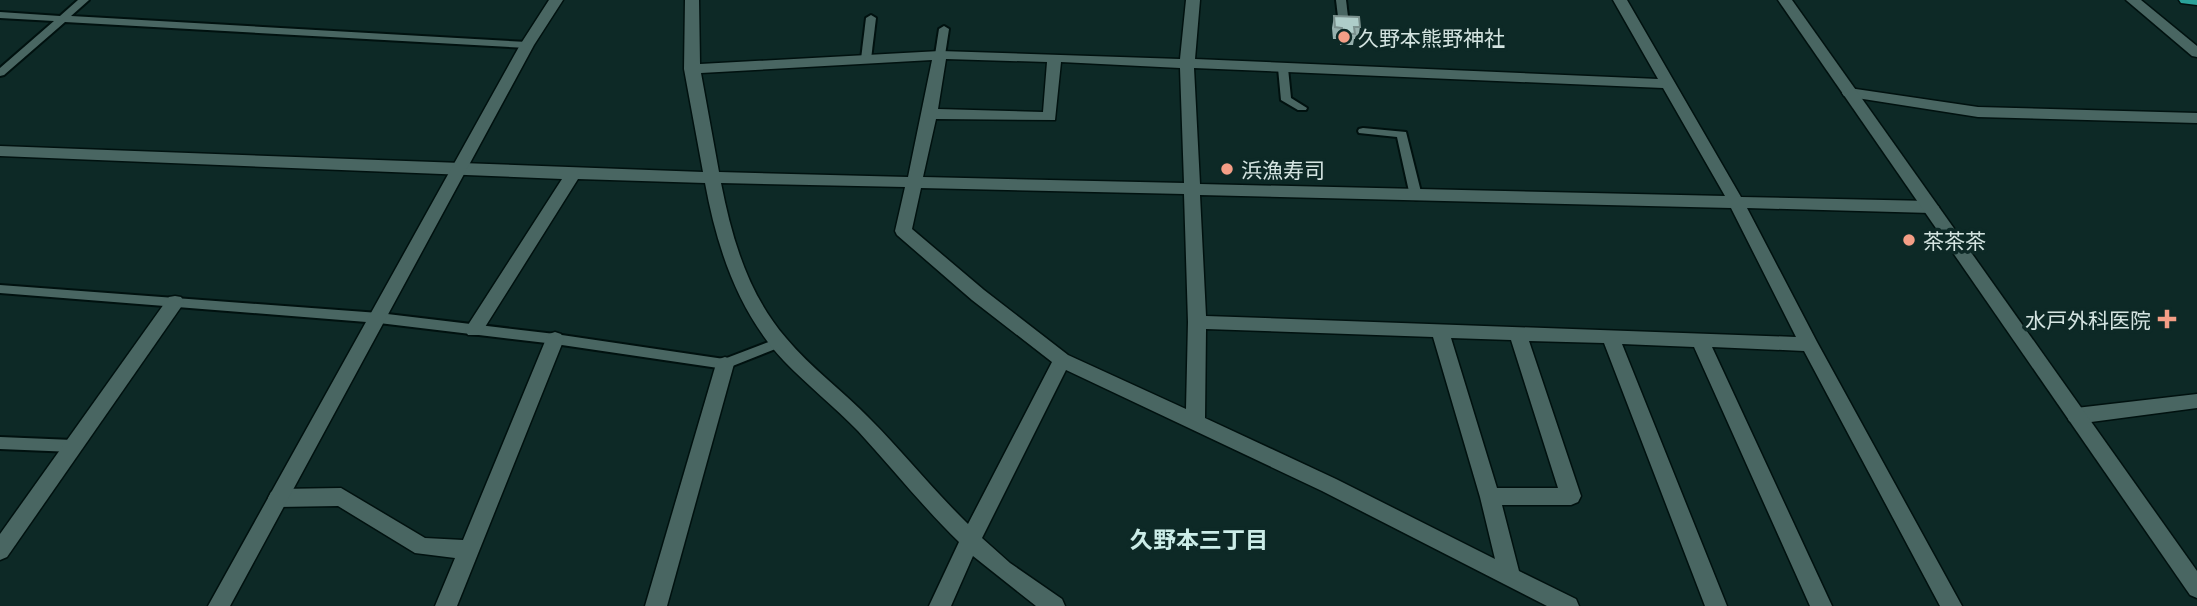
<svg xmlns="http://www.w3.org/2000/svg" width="2197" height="606" font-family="Georgia,'Noto Sans JP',serif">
	<rect width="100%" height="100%" fill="#0d2926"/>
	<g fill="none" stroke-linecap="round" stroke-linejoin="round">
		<defs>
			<g id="service">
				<path d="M78,0H89L71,16L527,42L532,45L527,48L65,22L4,75L0,76V68L54,21L0,18V12L60,16Z"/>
				<path d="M1336,0H1346L1349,25L1347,27L1344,28L1339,25Z"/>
				<path d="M871,15L876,18L871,59L866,62L861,59L866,18Z"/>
				<path d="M944,26L949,29L945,55L940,58L935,55L939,29Z"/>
				<path d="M1283,65L1288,68L1291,98L1307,108L1306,110H1298L1281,100L1278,68Z"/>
				<path d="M1363,128L1406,132L1422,196L1420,199L1416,200L1410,196L1397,137L1359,133L1358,131L1359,129Z"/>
				<path d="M0,285L379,313L555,334L724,359L779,338L783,340L785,343L783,346L725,369L555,344L379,323L0,293Z"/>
				<path d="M0,437L73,440L78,442L80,446L78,450L73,452L0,449Z"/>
			</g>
			<g id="minor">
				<path d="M685,0H699L700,64L940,51L1180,59L1186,0H1200L1195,59L1658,79L1613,0H1627L1741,197L1931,201L1939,207L1931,213L1747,208L1817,342L1962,606H1940L1804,351L1712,347L1832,606H1810L1694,347L1622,344L1727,606H1705L1604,343L1529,341L1581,496L1578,502L1571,505H1502L1519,571L1576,599L1579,606H1547L1322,491L1066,370L982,538L1010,563L1062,599L1065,606H1036L973,556L951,606H929L959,542C923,507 892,468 858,431C835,407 808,386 784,361C738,312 717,248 705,183L578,179L480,335H468L465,330L468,325L562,179L0,156V146L703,172L684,69ZM946,59L1047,62L1043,112L938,109ZM932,60L908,177L719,172L701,73ZM1061,62L1180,68L1184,183L923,177L936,119L1055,120ZM1194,68L1663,88L1725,196L1200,184ZM721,183L905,187L895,231L897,235L972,300L1052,362L968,524C934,491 904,453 870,419C843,391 811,368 786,338C748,294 732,239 721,183ZM921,188L1184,194L1188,322L1186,409L1068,355L984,290L912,229ZM1200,195L1731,208L1796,337L1206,316ZM1206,329L1433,337L1480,497L1495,559L1336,479L1205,418ZM1451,338L1511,340L1558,488H1497Z"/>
				<path d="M2126,0H2141L2197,46V57L2192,56Z"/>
				<path d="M1849,88L1978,107L2197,113V123L1978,117L1844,96L1842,93L1844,90Z"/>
				<path d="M175,296L181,297L184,302L181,307L7,557L0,560V534L169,297Z"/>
				<path d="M555,332L561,334L564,339L457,606H435L455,558L415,553L338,506L278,507L271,504L268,498L271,492L278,489L341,488L425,538L463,540L546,339L549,334Z"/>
				<path d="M725,357L731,359L734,364L667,606H645L716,364L719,359Z"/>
				<path d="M2197,394V408L2076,424L2069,421L2067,416L2069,411L2076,408Z"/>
			</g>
			<g id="tertiary">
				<path d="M549,0H563L534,45L230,606H208L520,45Z"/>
				<path d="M1778,0H1792L2197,571V598L2190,595Z"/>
			</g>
			<path id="primary" d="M2179,0H2197V5L2181,3Z"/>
		</defs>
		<use href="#service" stroke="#00110f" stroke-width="4"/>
		<use href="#minor" stroke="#00110f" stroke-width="3"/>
		<use href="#tertiary" stroke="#00110f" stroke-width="3"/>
		<use href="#primary" stroke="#00110f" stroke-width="3"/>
		<use href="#service" fill="#496662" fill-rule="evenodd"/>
		<use href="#minor" fill="#496662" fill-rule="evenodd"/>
		<use href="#tertiary" fill="#496662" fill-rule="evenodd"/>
		<use href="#primary" fill="#2aa299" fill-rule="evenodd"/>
	</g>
	<path fill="#96b0ad" d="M1334,16L1360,27L1358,39H1354L1353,45H1340V39H1333L1332,28Z"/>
	<path fill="#aecdc9" stroke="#7a908d" stroke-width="2" d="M1334,16L1359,17L1360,27H1354L1355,34L1342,33V28L1335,27Z"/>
	<g fill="#f49e86" stroke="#0d2926" stroke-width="2.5">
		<circle cx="1344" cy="37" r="7"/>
		<circle cx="1227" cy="169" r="7"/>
		<circle cx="1909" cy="240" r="7"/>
		<path d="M2163.5 308.5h7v7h7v7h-7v7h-7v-7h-7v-7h7z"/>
	</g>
	<g text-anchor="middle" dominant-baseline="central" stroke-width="7" stroke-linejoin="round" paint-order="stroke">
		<g font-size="21" fill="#d4e4e1" stroke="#0d2926" text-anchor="start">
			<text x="1358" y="37">久野本熊野神社</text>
			<text x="1241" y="169">浜漁寿司</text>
			<text x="1923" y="240">茶茶茶</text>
			<text x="2151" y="319" text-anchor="end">水戸外科医院</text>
		</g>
		<g font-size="23" font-weight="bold" fill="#ccede8" stroke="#0d2926">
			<text x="1199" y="538">久野本三丁目</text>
		</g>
	</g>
</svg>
